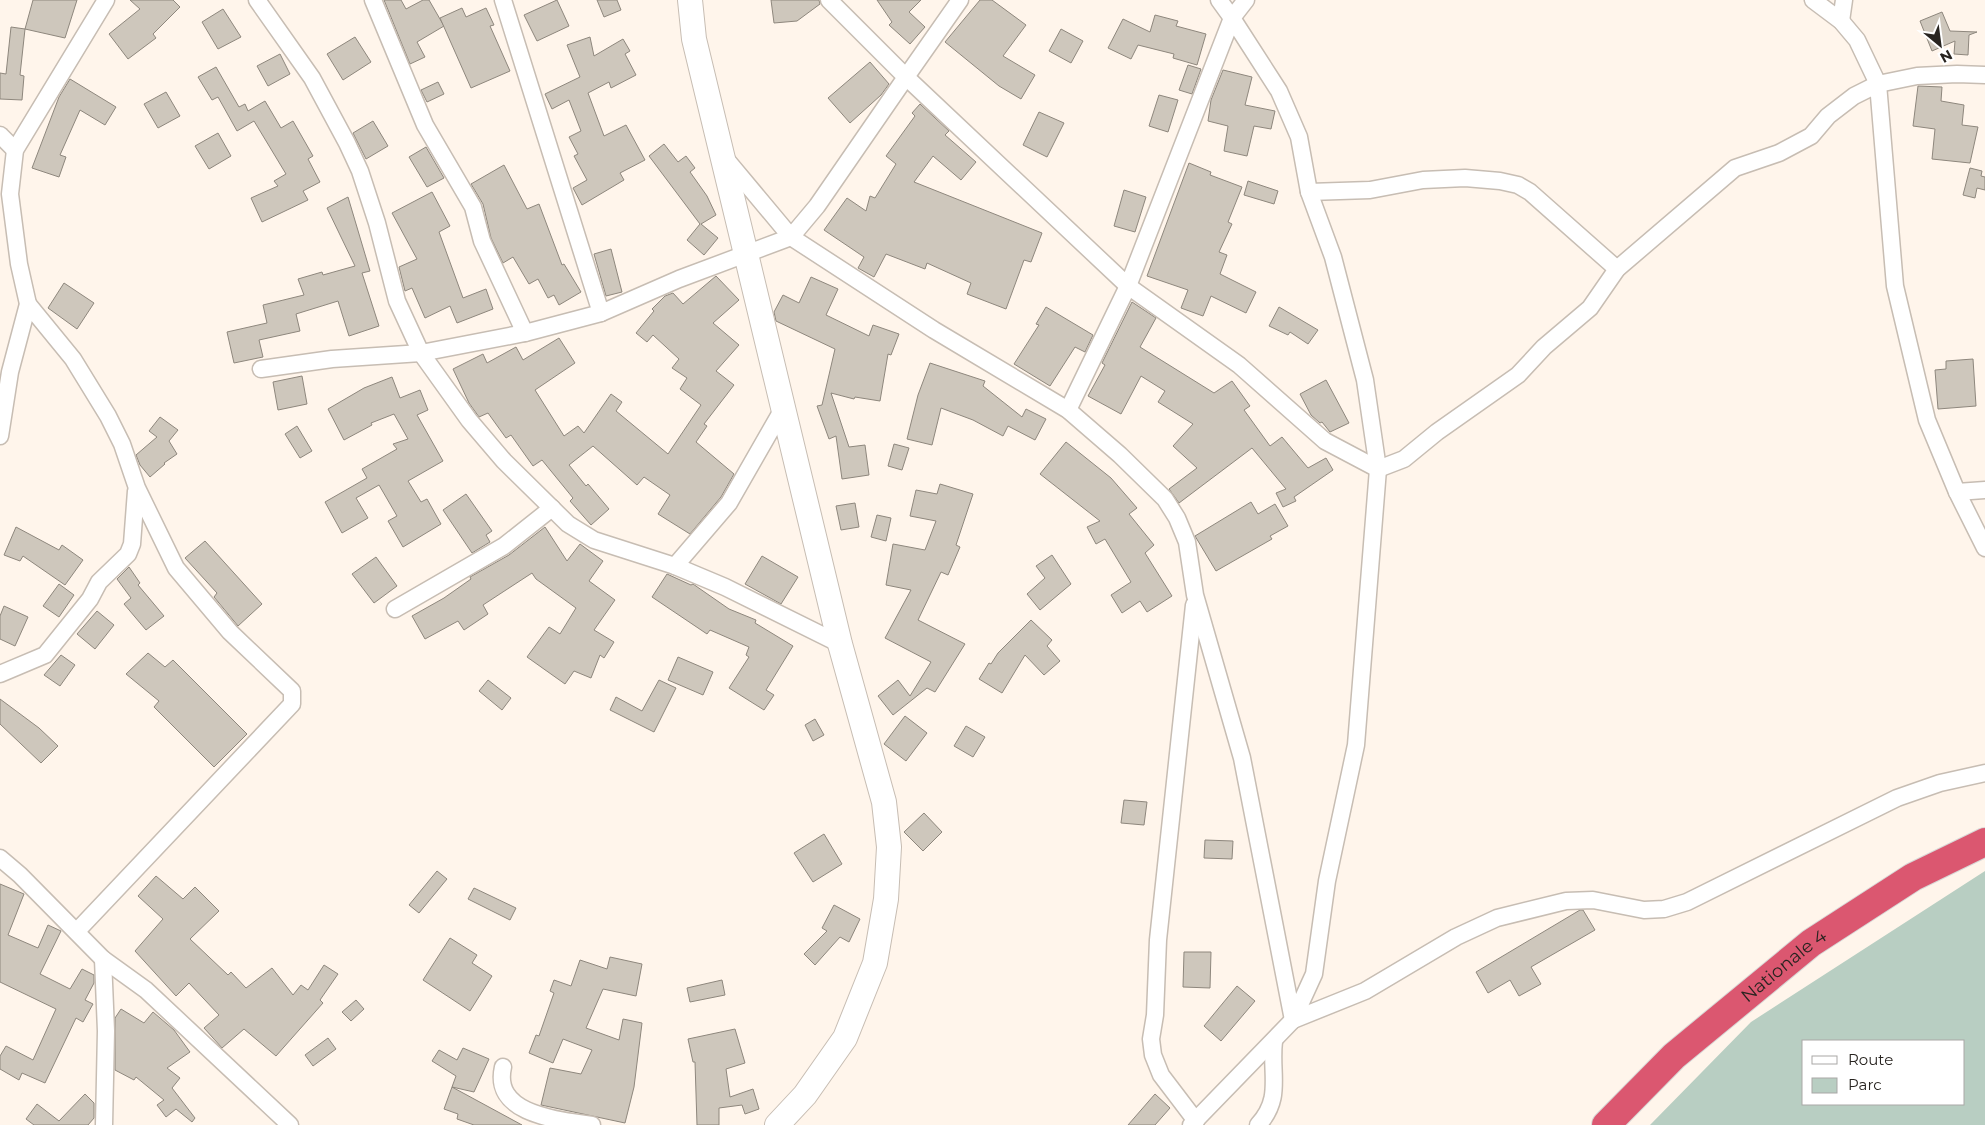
<svg xmlns="http://www.w3.org/2000/svg" width="1985" height="1125" font-family="Montserrat,sans-serif">
	<rect width="100%" height="100%" fill="#fff5eb"/>
	<path fill="#b8cec2" fill-rule="evenodd" d="M1985,871V1125H1650L1751,1022ZM1804,1041H1964V1104H1804Z"/>
	<g fill="#cec7bc" stroke="#8e877d">
		<path d="M33,0H77L65,38L25,29Z"/>
		<path d="M130,0H173L180,7L153,34L156,38L128,59L109,34L140,9Z"/>
		<path d="M384,0H401L406,9L423,0H429L444,26L417,42L425,57L410,64Z"/>
		<path d="M557,0L569,26L537,41L524,15Z"/>
		<path d="M597,0H617L621,10L604,17Z"/>
		<path d="M771,0H819L820,4L797,21L774,23Z"/>
		<path d="M877,0H921L909,12L925,27L910,44L889,25L892,22Z"/>
		<path d="M980,0H992L1026,25L1003,56L1035,75L1021,99L999,86L945,42Z"/>
		<path d="M462,8L466,17L486,8L494,25L490,26L510,71L471,88L440,18Z"/>
		<path d="M223,9L241,37L218,49L202,22Z"/>
		<path d="M1942,12L1950,31L1977,32L1969,35L1968,55L1954,54L1955,41L1932,51L1920,21Z"/>
		<path d="M1155,15L1178,21L1176,26L1206,34L1197,65L1173,58L1174,54L1138,45L1131,59L1108,48L1123,19L1150,32Z"/>
		<path d="M11,27L25,29L20,75L24,76L22,100L0,99V73L6,74Z"/>
		<path d="M1061,29L1083,41L1071,63L1049,51Z"/>
		<path d="M355,37L371,62L343,80L327,54Z"/>
		<path d="M590,37L594,56L623,39L630,51L625,54L636,75L611,88L609,82L588,93L604,136L626,125L645,160L620,173L624,180L582,205L573,188L587,180L574,156L578,154L569,137L581,131L569,100L552,109L545,94L580,77L567,45Z"/>
		<path d="M280,54L290,74L268,86L257,66Z"/>
		<path d="M870,62L889,84L881,95L850,123L828,98Z"/>
		<path d="M1188,65L1201,69L1192,94L1179,90Z"/>
		<path d="M216,67L239,107L245,104L248,111L265,101L281,128L293,121L313,156L308,159L320,182L303,191L308,200L262,222L251,198L278,186L274,181L286,174L254,121L237,131L218,97L212,100L198,77Z"/>
		<path d="M1223,70L1252,77L1245,105L1275,111L1271,129L1254,126L1247,156L1224,151L1228,126L1208,121L1211,100Z"/>
		<path d="M70,79L116,107L105,125L80,110L60,155L66,157L59,177L32,168L59,97Z"/>
		<path d="M438,82L444,94L427,102L421,90Z"/>
		<path d="M1918,86L1942,87L1941,101L1964,105L1962,125L1978,127L1970,163L1932,159L1935,129L1913,126Z"/>
		<path d="M166,92L180,116L158,128L144,104Z"/>
		<path d="M1159,95L1178,100L1168,132L1149,126Z"/>
		<path d="M920,104L949,131L945,135L976,162L961,180L933,156L914,182L1042,233L1031,262L1024,260L1006,309L967,294L971,283L927,263L925,269L886,254L874,277L858,268L864,257L824,230L847,198L866,211L870,196L875,198L896,164L886,156L915,116L912,113Z"/>
		<path d="M1039,112L1064,123L1047,157L1023,145Z"/>
		<path d="M373,121L388,146L366,159L353,133Z"/>
		<path d="M218,133L231,156L209,169L195,146Z"/>
		<path d="M664,144L678,162L686,156L695,168L690,172L707,196L716,215L701,224L718,238L704,255L687,240L700,224L649,156Z"/>
		<path d="M426,147L444,178L427,187L409,157Z"/>
		<path d="M1189,163L1211,172L1210,175L1242,187L1228,222L1232,224L1219,252L1227,255L1220,274L1256,292L1246,313L1211,296L1203,316L1181,308L1188,290L1147,276Z"/>
		<path d="M504,165L527,209L539,204L562,265L564,264L581,292L559,305L554,295L548,298L538,279L529,284L513,257L503,263L491,238L483,204L471,184Z"/>
		<path d="M1970,168L1982,171L1981,176L1985,177V190L1977,188L1975,198L1963,195Z"/>
		<path d="M1248,181L1278,191L1274,204L1244,195Z"/>
		<path d="M1124,190L1146,197L1135,232L1114,226Z"/>
		<path d="M432,192L450,226L439,232L463,298L486,289L493,309L457,323L450,306L425,318L412,288L405,291L399,267L417,259L392,213Z"/>
		<path d="M348,197L370,271L362,273L379,326L349,336L338,301L296,314L300,331L259,340L263,357L234,363L227,332L267,323L263,305L304,295L298,279L322,272L323,275L355,266L327,208Z"/>
		<path d="M611,249L622,292L606,296L594,254Z"/>
		<path d="M716,276L739,300L713,323L739,345L716,371L734,385L704,424L707,426L696,442L734,474L721,497L690,534L658,514L670,495L644,477L637,485L593,446L569,465L586,486L588,484L609,509L591,525L570,501L573,498L542,460L533,466L511,435L506,438L488,413L479,417L469,403L453,369L483,354L487,363L516,347L523,360L559,338L575,363L535,390L564,436L578,426L584,433L611,394L622,402L616,411L668,454L701,405L680,389L687,378L672,368L679,359L653,335L647,342L636,333L654,311L652,309L665,296L673,293L683,304Z"/>
		<path d="M811,277L838,289L826,315L869,336L873,325L899,334L891,355L888,354L880,401L855,397L854,399L831,393L849,447L865,445L869,475L842,479L836,436L829,439L817,406L822,405L835,349L776,321L774,312L783,295L799,303Z"/>
		<path d="M64,283L94,303L77,329L48,308Z"/>
		<path d="M1132,302L1156,318L1140,347L1214,393L1232,381L1250,406L1244,410L1270,446L1282,437L1308,468L1326,458L1333,470L1294,497L1296,501L1283,507L1276,493L1286,489L1252,448L1179,503L1169,489L1197,468L1173,446L1193,424L1158,402L1165,391L1141,376L1121,414L1088,396L1105,365L1102,363Z"/>
		<path d="M1046,307L1093,335L1085,352L1075,347L1050,386L1014,364L1039,325L1036,324Z"/>
		<path d="M1279,307L1318,330L1308,344L1290,332L1288,335L1269,326Z"/>
		<path d="M1973,359L1976,406L1938,409L1935,370L1946,369V361Z"/>
		<path d="M930,363L985,381L983,386L1022,417L1026,409L1046,419L1035,440L1008,426L1003,436L973,420L941,408L932,445L907,439L918,395Z"/>
		<path d="M302,376L307,404L278,410L273,382Z"/>
		<path d="M392,377L400,398L420,390L428,410L417,415L443,461L408,481L421,502L427,499L441,524L403,547L388,521L397,516L379,485L356,498L368,518L342,533L325,502L367,478L362,469L397,449L393,444L408,439L394,414L371,423L372,425L344,440L328,409L364,388Z"/>
		<path d="M1326,380L1349,423L1330,432L1322,422L1320,423L1311,415L1300,394Z"/>
		<path d="M160,417L178,430L169,441L177,454L164,463L165,464L150,477L140,465L136,455L157,437L149,431Z"/>
		<path d="M297,426L312,451L300,458L285,434Z"/>
		<path d="M1066,442L1111,478L1137,508L1129,514L1154,545L1145,553L1172,596L1147,612L1140,601L1122,613L1111,595L1131,582L1105,539L1096,544L1087,527L1100,521L1040,474Z"/>
		<path d="M894,444L909,448L902,470L888,466Z"/>
		<path d="M940,484L973,494L956,545L960,547L948,575L941,572L918,620L965,644L935,692L927,688L893,715L878,696L898,680L910,696L931,662L885,638L911,590L886,585L893,544L925,550L936,521L910,516L916,490L937,494Z"/>
		<path d="M466,494L492,531L486,535L490,542L472,553L443,510Z"/>
		<path d="M1251,502L1258,514L1275,504L1288,526L1270,536L1272,539L1216,571L1195,536Z"/>
		<path d="M855,503L859,527L841,530L836,506Z"/>
		<path d="M877,515L891,518L886,541L871,537Z"/>
		<path d="M16,527L59,550L62,545L83,560L65,585L23,556L20,561L4,555Z"/>
		<path d="M545,527L567,561L580,544L603,561L589,581L615,600L594,630L614,642L604,658L600,655L591,678L574,671L565,684L527,657L549,627L560,634L576,608L536,579L532,573L483,605L488,614L464,630L458,621L425,639L412,616L444,598L471,579L470,577L509,555Z"/>
		<path d="M205,541L262,604L238,626L214,597L217,593L185,558Z"/>
		<path d="M1052,555L1071,584L1040,610L1027,594L1045,578L1036,566Z"/>
		<path d="M762,556L798,577L781,604L745,584Z"/>
		<path d="M376,557L397,586L374,603L352,574Z"/>
		<path d="M129,567L140,583L138,585L164,616L146,630L124,604L131,598L117,579Z"/>
		<path d="M667,574L691,585L693,584L729,609L756,620L755,623L793,646L766,690L774,695L764,710L729,688L749,657L746,655L749,647L710,630L707,634L652,597Z"/>
		<path d="M59,584L74,595L59,617L43,606Z"/>
		<path d="M4,606L28,617L15,646L0,639V616Z"/>
		<path d="M97,611L114,625L95,649L77,634Z"/>
		<path d="M1031,620L1052,640L1047,646L1060,661L1044,675L1025,655L1002,693L979,679L989,663L991,664L998,653Z"/>
		<path d="M148,653L165,667L173,660L247,734L214,767L154,707L159,701L126,674Z"/>
		<path d="M61,655L75,665L60,686L44,675Z"/>
		<path d="M678,657L713,672L703,695L668,680Z"/>
		<path d="M488,680L511,698L502,710L479,691Z"/>
		<path d="M659,680L676,688L654,732L610,710L616,697L642,711Z"/>
		<path d="M0,699L39,728L58,746L41,763L0,724Z"/>
		<path d="M905,716L927,733L906,761L884,744Z"/>
		<path d="M815,719L824,735L813,741L805,725Z"/>
		<path d="M966,726L985,737L973,757L954,746Z"/>
		<path d="M1124,800L1147,802L1144,825L1121,823Z"/>
		<path d="M924,813L942,832L923,851L904,832Z"/>
		<path d="M824,834L842,864L813,882L794,853Z"/>
		<path d="M1205,840L1233,841L1232,859L1204,858Z"/>
		<path d="M437,871L447,879L419,913L409,905Z"/>
		<path d="M156,876L183,899L195,887L219,911L190,939L228,975L231,972L246,988L272,968L293,995L301,985L308,990L324,965L338,974L320,1000L323,1003L276,1056L244,1029L222,1048L204,1028L219,1015L189,983L176,996L135,951L163,919L138,896Z"/>
		<path d="M0,884L24,894L8,935L38,948L48,925L61,931L40,974L70,989L82,969L94,975V983L85,1000L93,1004L83,1022L76,1018L45,1083L22,1073L19,1080L0,1069V1056L6,1046L33,1060L56,1009L0,982Z"/>
		<path d="M474,888L516,908L510,920L468,899Z"/>
		<path d="M834,905L860,919L849,942L840,937L815,965L804,954L827,931L822,928Z"/>
		<path d="M1580,910H1583L1595,930L1531,967L1541,984L1519,996L1510,980L1488,993L1476,972Z"/>
		<path d="M450,938L477,955L472,963L492,976L470,1011L423,980Z"/>
		<path d="M1184,952H1211L1210,988L1183,987Z"/>
		<path d="M610,957L642,964L636,996L603,989L586,1028L619,1040L623,1019L642,1023L634,1087L625,1123L541,1105L550,1068L581,1074L592,1050L563,1039L553,1063L529,1053L536,1035L539,1036L554,993L550,991L554,980L571,986L580,960L607,969Z"/>
		<path d="M722,980L725,995L690,1002L687,988Z"/>
		<path d="M1237,986L1255,1001L1221,1041L1204,1026Z"/>
		<path d="M356,1000L364,1009L351,1021L342,1012Z"/>
		<path d="M121,1009L144,1023L153,1012L174,1030L190,1052L167,1068L180,1078L172,1088L195,1118L192,1122L176,1109L166,1117L157,1105L164,1100L136,1077L134,1080L115,1070V1018Z"/>
		<path d="M735,1029L745,1063L726,1069L730,1097L753,1089L759,1109L745,1114L742,1105L719,1108V1125H697L695,1062H693L688,1039Z"/>
		<path d="M328,1038L336,1049L313,1066L305,1055Z"/>
		<path d="M463,1048L489,1059L474,1092L452,1087L522,1125H474L457,1119L458,1114L444,1109L456,1076L432,1061L439,1050L457,1060Z"/>
		<path d="M85,1094L94,1103V1118L88,1125H34L26,1119L37,1104L59,1121Z"/>
		<path d="M1155,1094L1170,1108L1155,1125H1128Z"/>
	</g>
	<g fill="none" stroke-linecap="round" stroke-linejoin="round">
		<defs>
			<g id="street">
				<path d="M257,0L312,78L347,143L360,171L377,223L397,301L421,353L469,420L504,461L568,524L594,540L675,566L729,503L784,407"/>
				<path d="M373,0L425,125L473,207L482,241L525,333"/>
				<path d="M503,0L601,313L679,279L791,237L817,206L906,77L829,0"/>
				<path d="M960,0L906,77L1128,286L1232,18L1279,91L1299,137L1309,192L1333,257L1365,380L1378,469L1356,745L1327,881L1314,974L1293,1020L1191,1125"/>
				<path d="M1219,0L1232,18L1246,0"/>
				<path d="M1813,0L1841,21L1857,40L1878,84L1895,286L1927,420L1957,492L1985,548"/>
				<path d="M1841,21L1844,0"/>
				<path d="M0,135L15,150"/>
				<path d="M725,158L791,237L934,330L1068,410L1120,455L1165,499L1177,518L1187,542L1195,595L1242,758L1293,1020"/>
				<path d="M1309,192L1370,190L1423,180L1465,178L1500,181L1518,185L1530,192L1617,269"/>
				<path d="M28,304L73,359L108,416L122,444L137,488L176,568L230,632L292,691V704L77,931"/>
				<path d="M261,369L332,359L421,353L525,333L601,313"/>
				<path d="M1068,410L1128,286L1239,365L1325,441L1378,469L1404,459L1437,432L1518,375L1544,347L1590,308L1617,269L1735,168L1779,153L1811,136L1828,116L1854,96L1878,84L1917,76L1957,74L1985,75"/>
				<path d="M0,436L10,372L28,304L19,264L10,194L15,150L106,0"/>
				<path d="M1957,492L1985,490"/>
				<path d="M675,566L725,587L840,644"/>
				<path d="M1194,605L1158,940L1155,1015L1151,1039L1153,1055L1161,1075L1196,1121"/>
				<path d="M395,609L504,546L552,508"/>
				<path d="M0,674L45,655L90,599L99,582L128,554L132,544L136,491"/>
				<path d="M0,858L20,875L103,959L146,990L290,1125"/>
				<path d="M103,959L106,1031L104,1125"/>
				<path d="M1293,1020L1365,991L1456,937L1497,918L1566,901L1593,900L1644,910L1664,909L1687,902L1897,798L1940,783L1985,773"/>
				<path d="M503,1067C492,1115 559,1120 592,1125"/>
				<path d="M1258,1125C1283,1098 1270,1074 1274,1041"/>
			</g>
			<path id="secondary" d="M690,0L694,39L746,254L840,644L884,802L889,847L886,899L875,963L845,1038L805,1095L777,1125"/>
			<g id="highway">
				<path id="s1" d="M1606,1125L1674,1056L1811,943L1913,877L1985,842"/>
			</g>
		</defs>
		<use href="#street" stroke="#c7bdb3" stroke-width="19"/>
		<use href="#secondary" stroke="#c7bdb3" stroke-width="26"/>
		<use href="#highway" stroke="#d8d8d7" stroke-width="30"/>
		<use href="#street" stroke="#fff" stroke-width="16"/>
		<use href="#secondary" stroke="#fff" stroke-width="24"/>
		<use href="#highway" stroke="#db5770" stroke-width="28"/>
	</g>
	<g text-anchor="middle" dominant-baseline="central" stroke-width="5" stroke-linejoin="round" paint-order="stroke">
		<g font-size="18" fill="#282420" stroke="#fff">
			<text stroke="none"><textPath href="#s1" startOffset="239">Nationale 4</textPath></text>
		</g>
	</g>
	<rect x="1802" y="1040" width="162" height="65" fill="#ffffff" stroke="#a9a7a6"/>
	<rect x="1812" y="1056" width="25" height="8" fill="#ffffff" stroke="#a9a7a6"/>
	<text x="1848" y="1065" font-size="15" fill="#282420">Route</text>
	<rect x="1812" y="1078" width="25" height="15" fill="#b8cec2" stroke="#a9a7a6"/>
	<text x="1848" y="1090" font-size="15" fill="#282420">Parc</text>
	<g transform="translate(1940 45) rotate(151)" stroke="#ffffff" stroke-width="4" paint-order="stroke">
	<path d="M0-4L9 19L0 12L-9 19Z" fill="#282420"/>
	<text y="-8" font-size="14" font-weight="bold" text-anchor="middle" fill="#282420">N</text>
	</g>
</svg>
